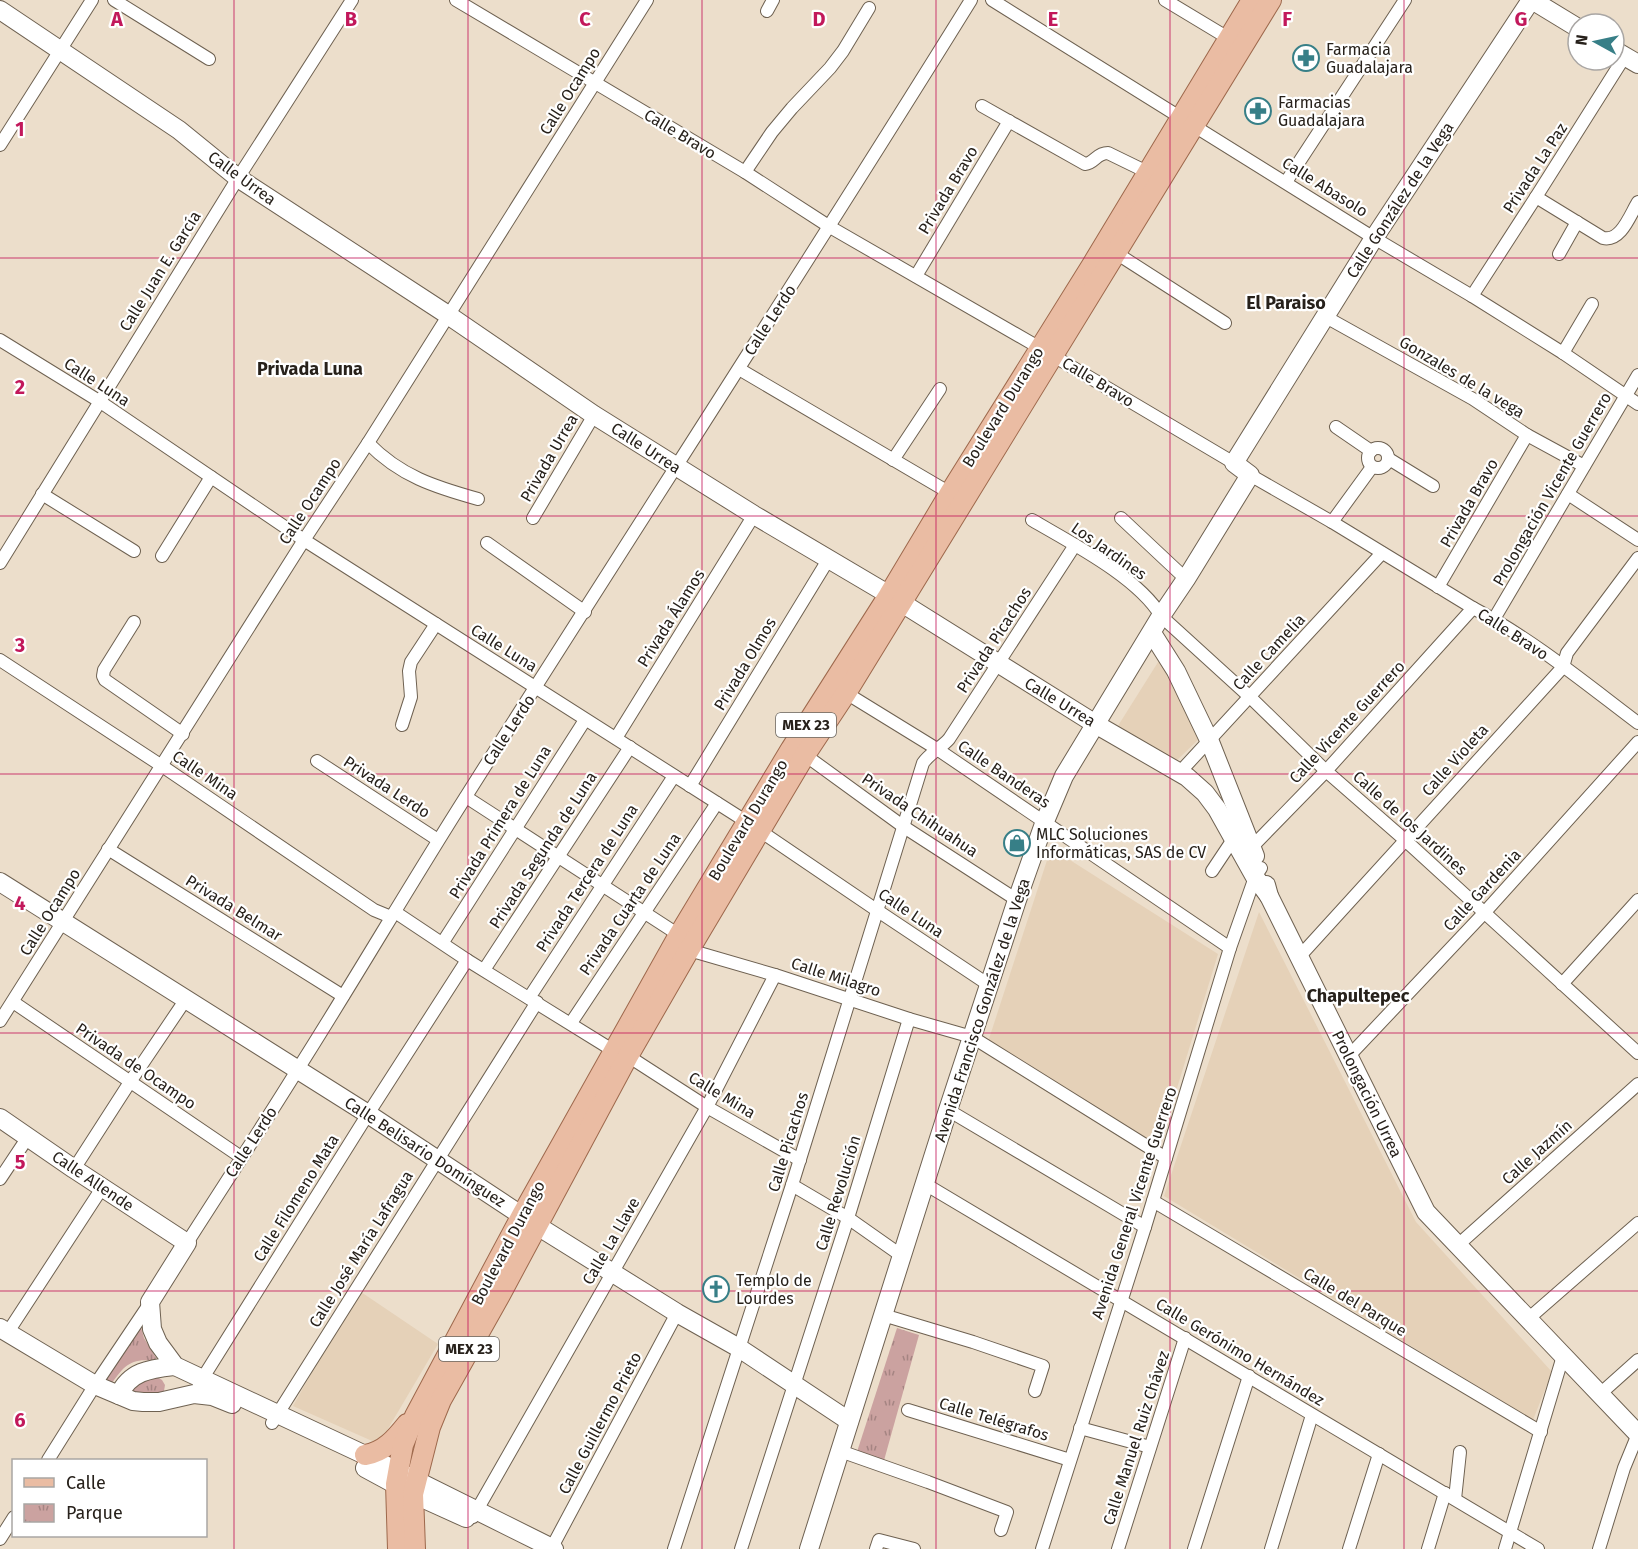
<svg xmlns="http://www.w3.org/2000/svg" width="1638" height="1549" font-family="'Fira Sans',sans-serif">
	<defs>
		<pattern id="park-tufts" width="24" height="20" patternUnits="userSpaceOnUse" patternTransform="scale(1.5)"><rect width="24" height="20" fill="#cba2a0"/><path d="M3 7l-1-3M5 7V3M7 7l1-3M15 17l-1-3M17 17v-4M19 17l1-3" fill="none" stroke="#a58482"/></pattern>
	</defs>
	<rect width="100%" height="100%" fill="#ecdecb"/>
	<g fill="#e5d1b8">
		<path d="M1160,659L1201,737L1175,762L1116,729Z"/>
		<path d="M1051,848L1218,954L1159,1147L988,1042Z"/>
		<path d="M1259,912L1416,1222L1552,1372L1533,1420L1164,1196Z"/>
		<path d="M358,1290L438,1344L379,1444L293,1406Z"/>
	</g>
	<g fill="url(#park-tufts)">
		<path d="M141,1327L144,1338L156,1358L155,1361C130,1357 123,1367 110,1386L104,1382Z"/>
		<path d="M897,1328L919,1335L883,1464L856,1455Z"/>
		<path d="M157,1377L162,1380L165,1385L164,1391L161,1395L128,1394L133,1383Z"/>
	</g>
	<g fill="none" stroke-linecap="round" stroke-linejoin="round">
		<defs>
			<g id="street">
				<path d="M114,0L209,59"/>
				<path d="M456,0L745,172L830,227L1040,348L1234,463"/>
				<path d="M992,0L1374,238L1472,296L1563,353L1638,404"/>
				<path d="M1165,0L1233,41"/>
				<path d="M767,11L773,0"/>
				<path d="M982,106L1085,164C1095,163 1096,153 1108,153L1147,172"/>
				<path d="M0,145L92,0"/>
				<path d="M745,172L772,132L792,108L830,68L843,51L869,8"/>
				<path d="M1286,182L1405,0"/>
				<path d="M1536,197L1603,238C1621,242 1630,215 1638,202"/>
				<path d="M1116,253L1225,323"/>
				<path d="M1559,254L1577,222"/>
				<path d="M916,276L1009,121"/>
				<path d="M1472,296L1536,197L1625,56"/>
				<path d="M1324,316L1473,399L1527,435L1584,466"/>
				<path d="M0,340L99,401L304,540L747,822L878,911L989,985"/>
				<path d="M1563,353L1592,304"/>
				<path d="M739,369L950,493"/>
				<path d="M1336,427L1371,451"/>
				<path d="M368,443C400,476 435,487 478,499"/>
				<circle cx="1378" cy="458" r="10"/>
				<path d="M1389,459L1433,486"/>
				<path d="M893,460L940,389"/>
				<path d="M1250,475L1332,522L1473,608C1532,639 1585,683 1638,723"/>
				<path d="M42,494L134,551"/>
				<path d="M1568,494L1638,540"/>
				<path d="M533,518L594,415"/>
				<path d="M1121,518L1186,579"/>
				<path d="M1032,520C1071,543 1138,577 1161,616L1250,697L1326,771L1405,840L1638,1053"/>
				<path d="M1332,522L1372,467"/>
				<path d="M487,543L585,612"/>
				<path d="M162,556L211,477"/>
				<path d="M0,563L238,178L352,0"/>
				<path d="M1438,587L1527,435"/>
				<path d="M1494,619L1638,375"/>
				<path d="M134,622L104,670L103,676L105,680L183,734"/>
				<path d="M0,660L162,766L374,910L391,917"/>
				<path d="M846,693L937,749L1230,948"/>
				<path d="M402,725L411,697L409,671L411,662L436,624"/>
				<path d="M616,738L754,515"/>
				<path d="M805,755L904,827L1017,900"/>
				<path d="M317,761L438,840"/>
				<path d="M1180,772L1382,553"/>
				<path d="M690,786L828,560"/>
				<path d="M466,797L679,935"/>
				<path d="M108,849L343,996"/>
				<path d="M1248,851L1326,771L1473,608"/>
				<path d="M1212,871L1234,838"/>
				<path d="M395,912L467,960L614,1051"/>
				<path d="M443,942L585,720"/>
				<path d="M689,950L775,975L909,1019L972,1037L1166,1158"/>
				<path d="M1300,956L1563,667L1567,653L1638,558"/>
				<path d="M484,970L630,747"/>
				<path d="M1562,984L1638,900"/>
				<path d="M529,998L674,776"/>
				<path d="M13,1002L241,1157"/>
				<path d="M0,1021L304,540L368,443L647,0"/>
				<path d="M571,1023L717,803"/>
				<path d="M628,1056L707,1107L800,1160"/>
				<path d="M1348,1057L1485,912L1638,742"/>
				<path d="M948,1110L1145,1227"/>
				<path d="M74,1169L130,1082L186,999"/>
				<path d="M0,1179L28,1137"/>
				<path d="M925,1184L1538,1549"/>
				<path d="M792,1185L848,1218L902,1256"/>
				<path d="M1153,1201L1541,1432"/>
				<path d="M187,1243C224,1185 262,1127 298,1069C355,979 408,888 465,798C633,532 805,268 971,0"/>
				<path d="M1458,1245L1638,1084"/>
				<path d="M883,1315L973,1342L1043,1366L1035,1391"/>
				<path d="M1528,1319L1638,1223"/>
				<path d="M8,1332L102,1188"/>
				<path d="M199,1384L368,1114L467,960"/>
				<path d="M1600,1394L1638,1360"/>
				<path d="M908,1410L1070,1460"/>
				<path d="M272,1423L537,1002"/>
				<path d="M1080,1428L1150,1447"/>
				<path d="M840,1451L928,1482L1007,1512L1001,1530"/>
				<path d="M48,1460L95,1385L150,1303"/>
				<path d="M1455,1499L1460,1452"/>
				<path d="M473,1517L707,1107L775,975"/>
				<path d="M0,1539L14,1517"/>
				<path d="M551,1549L677,1313"/>
				<path d="M674,1549L792,1185L923,763C930,753 941,748 949,739L1075,545"/>
				<path d="M741,1549L848,1218L909,1019"/>
				<path d="M876,1549L879,1540L914,1549"/>
				<path d="M1042,1549L1145,1227L1230,948L1255,877L1261,868"/>
				<path d="M1118,1549L1185,1338"/>
				<path d="M1194,1549L1249,1376"/>
				<path d="M1271,1549L1312,1415"/>
				<path d="M1349,1549L1379,1454"/>
				<path d="M1428,1549L1445,1493"/>
				<path d="M1505,1549L1563,1356"/>
				<path d="M1599,1549L1624,1468L1638,1434"/>
			</g>
			<g id="secondary">
				<path d="M1532,0L1578,28"/>
				<path d="M0,10L179,130L238,178L448,315L594,415L754,515L881,590L1097,725L1187,777L1205,793L1217,809L1255,877L1269,896"/>
				<path d="M1614,50L1638,64"/>
				<path d="M1152,633L1176,671L1210,742L1255,856"/>
				<path d="M0,882L368,1114L536,1225L677,1313L739,1348L849,1421"/>
				<path d="M1266,885L1269,896L1426,1212L1638,1434"/>
				<path d="M0,1118L74,1169L187,1243L150,1302L152,1329L158,1343L175,1366L365,1455L554,1549"/>
				<path d="M0,1328L95,1385L133,1401L143,1402H159L194,1394L212,1396L232,1404"/>
				<path d="M119,1395C130,1371 150,1369 175,1366"/>
				<path d="M365,1468L413,1494L466,1518"/>
				<path d="M809,1549L948,1110L1017,900L1045,821L1064,776L1161,616L1186,579L1250,475L1234,463L1374,238L1531,0"/>
			</g>
			<g id="primary">
				<path d="M365,1455C384,1452 395,1439 407,1424"/>
				<path d="M398,1549L396,1484L403,1445L415,1416L522,1215L679,935L791,749L889,595L950,493L1092,265L1252,0"/>
				<path d="M415,1549L413,1494L430,1427L441,1400L500,1295L628,1056L689,950L805,755L846,693L1271,0"/>
			</g>
		</defs>
		<use href="#street" stroke="#6e6151" stroke-width="14"/>
		<use href="#secondary" stroke="#6e6151" stroke-width="20"/>
		<use href="#primary" stroke="#9d684c" stroke-width="22"/>
		<use href="#street" stroke="#fff" stroke-width="12"/>
		<use href="#secondary" stroke="#fff" stroke-width="18"/>
		<use href="#primary" stroke="#eabca3" stroke-width="20"/>
	</g>
	<path fill="none" stroke="#c2185b" stroke-width="1.5" stroke-opacity="0.55" d="M234,0V1549M468,0V1549M702,0V1549M936,0V1549M1170,0V1549M1404,0V1549M0,258H1638M0,516H1638M0,774H1638M0,1033H1638M0,1291H1638"/>
	<defs>
		<symbol id="pharmacy-ring" viewBox="-11 -11 22 22"><circle r="9.5" fill="#fff" stroke="#377f87" stroke-width="1.5"/><path d="M-2-6h4v4h4v4h-4v4h-4v-4h-4v-4h4Z" fill="#377f87"/></symbol>
		<symbol id="shop-ring" viewBox="-11 -11 22 22"><circle r="9.5" fill="#fff" stroke="#377f87" stroke-width="1.5"/><path d="M-5-2.5h2.3a2.7 3.5 0 0 1 5.4 0H5L5.5 6h-11ZM-1.5-2.5h3a1.5 2.3 0 0 0-3 0Z" fill="#377f87"/></symbol>
		<symbol id="church-ring" viewBox="-11 -11 22 22"><circle r="9.5" fill="#fff" stroke="#377f87" stroke-width="1.5"/><path d="M-1.2-6h2.4v3.5h3.3v2.4h-3.3V6h-2.4V-.1h-3.3v-2.4h3.3Z" fill="#377f87"/></symbol>
	</defs>
	<g fill-rule="evenodd">
		<use href="#pharmacy-ring" x="1291" y="43" width="30" height="30"/>
		<use href="#pharmacy-ring" x="1243" y="96" width="30" height="30"/>
		<use href="#shop-ring" x="1002" y="828" width="30" height="30"/>
		<use href="#church-ring" x="701" y="1274" width="30" height="30"/>
	</g>
	<g text-anchor="middle" dominant-baseline="central" stroke-width="4.5" stroke-linejoin="round" paint-order="stroke">
		<g fill="#fff" stroke="#68645f" stroke-width="1.5">
			<rect x="776" y="713" width="60" height="24" rx="4.5"/>
			<rect x="439" y="1337" width="60" height="24" rx="4.5"/>
		</g>
		<g font-size="15" font-weight="bold" fill="#27211b">
			<text x="806" y="725">MEX 23</text>
			<text x="469" y="1349">MEX 23</text>
		</g>
		<g font-size="16" fill="#27211b" stroke="#fff" text-anchor="start">
			<text x="1326" y="49">Farmacia<tspan x="1326" dy="18">Guadalajara</tspan></text>
			<text x="1278" y="102">Farmacias<tspan x="1278" dy="18">Guadalajara</tspan></text>
			<text x="1036" y="834">MLC Soluciones<tspan x="1036" dy="18">Informáticas, SAS de CV</tspan></text>
			<text x="736" y="1280">Templo de<tspan x="736" dy="18">Lourdes</tspan></text>
		</g>
		<g font-size="16" fill="#27211b" stroke="#fff">
			<text transform="translate(570 91) rotate(-58)">Calle Ocampo</text>
			<text transform="translate(680 134) rotate(31)">Calle Bravo</text>
			<text transform="translate(1535 168) rotate(-57)">Privada La Paz</text>
			<text transform="translate(242 178) rotate(36)">Calle Urrea</text>
			<text transform="translate(1325 187) rotate(32)">Calle Abasolo</text>
			<text transform="translate(948 190) rotate(-59)">Privada Bravo</text>
			<text transform="translate(1400 200) rotate(-57)">Calle González de la Vega</text>
			<text transform="translate(160 271) rotate(-58)">Calle Juan E. García</text>
			<text transform="translate(770 320) rotate(-57)">Calle Lerdo</text>
			<text transform="translate(1462 377) rotate(31)">Gonzales de la vega</text>
			<text transform="translate(97 382) rotate(33)">Calle Luna</text>
			<text transform="translate(1098 382) rotate(31)">Calle Bravo</text>
			<text transform="translate(1003 407) rotate(-58)">Boulevard Durango</text>
			<text transform="translate(646 448) rotate(33)">Calle Urrea</text>
			<text transform="translate(549 458) rotate(-60)">Privada Urrea</text>
			<text transform="translate(1552 489) rotate(-60)">Prolongación Vicente Guerrero</text>
			<text transform="translate(310 501) rotate(-57)">Calle Ocampo</text>
			<text transform="translate(1469 503) rotate(-60)">Privada Bravo</text>
			<text transform="translate(1109 551) rotate(35)">Los Jardines</text>
			<text transform="translate(671 618) rotate(-58)">Privada Álamos</text>
			<text transform="translate(1513 634) rotate(33)">Calle Bravo</text>
			<text transform="translate(994 640) rotate(-57)">Privada Picachos</text>
			<text transform="translate(504 648) rotate(32)">Calle Luna</text>
			<text transform="translate(1269 652) rotate(-47)">Calle Camelia</text>
			<text transform="translate(745 664) rotate(-59)">Privada Olmos</text>
			<text transform="translate(1060 702) rotate(31)">Calle Urrea</text>
			<text transform="translate(1347 722) rotate(-47)">Calle Vicente Guerrero</text>
			<text transform="translate(509 730) rotate(-57)">Calle Lerdo</text>
			<text transform="translate(1455 760) rotate(-48)">Calle Violeta</text>
			<text transform="translate(1004 774) rotate(34)">Calle Banderas</text>
			<text transform="translate(205 775) rotate(34)">Calle Mina</text>
			<text transform="translate(387 787) rotate(33)">Privada Lerdo</text>
			<text transform="translate(920 815) rotate(34)">Privada Chihuahua</text>
			<text transform="translate(748 820) rotate(-59)">Boulevard Durango</text>
			<text transform="translate(500 822) rotate(-58)">Privada Primera de Luna</text>
			<text transform="translate(1410 823) rotate(42)">Calle de los Jardines</text>
			<text transform="translate(543 850) rotate(-57)">Privada Segunda de Luna</text>
			<text transform="translate(587 878) rotate(-57)">Privada Tercera de Luna</text>
			<text transform="translate(1482 890) rotate(-47)">Calle Gardenia</text>
			<text transform="translate(630 904) rotate(-56)">Privada Cuarta de Luna</text>
			<text transform="translate(234 908) rotate(32)">Privada Belmar</text>
			<text transform="translate(50 912) rotate(-58)">Calle Ocampo</text>
			<text transform="translate(911 913) rotate(34)">Calle Luna</text>
			<text transform="translate(836 977) rotate(18)">Calle Milagro</text>
			<text transform="translate(982 1010) rotate(-72)">Avenida Francisco González de la Vega</text>
			<text transform="translate(136 1066) rotate(34)">Privada de Ocampo</text>
			<text transform="translate(1367 1094) rotate(64)">Prolongación Urrea</text>
			<text transform="translate(722 1095) rotate(31)">Calle Mina</text>
			<text transform="translate(251 1142) rotate(-57)">Calle Lerdo</text>
			<text transform="translate(788 1142) rotate(-73)">Calle Picachos</text>
			<text transform="translate(425 1152) rotate(33)">Calle Belisario Domínguez</text>
			<text transform="translate(1537 1152) rotate(-42)">Calle Jazmín</text>
			<text transform="translate(93 1181) rotate(34)">Calle Allende</text>
			<text transform="translate(838 1193) rotate(-73)">Calle Revolución</text>
			<text transform="translate(296 1198) rotate(-58)">Calle Filomeno Mata</text>
			<text transform="translate(1134 1203) rotate(-72)">Avenida General Vicente Guerrero</text>
			<text transform="translate(611 1241) rotate(-60)">Calle La Llave</text>
			<text transform="translate(508 1243) rotate(-62)">Boulevard Durango</text>
			<text transform="translate(361 1249) rotate(-58)">Calle José María Lafragua</text>
			<text transform="translate(1355 1302) rotate(31)">Calle del Parque</text>
			<text transform="translate(1240 1352) rotate(31)">Calle Gerónimo Hernández</text>
			<text transform="translate(994 1419) rotate(17)">Calle Telégrafos</text>
			<text transform="translate(600 1423) rotate(-62)">Calle Guillermo Prieto</text>
			<text transform="translate(1136 1438) rotate(-72)">Calle Manuel Ruiz Chávez</text>
		</g>
		<g font-size="18" font-weight="bold" fill="#27211b" stroke="#fff">
			<text x="1286" y="303">El Paraiso</text>
			<text x="310" y="369">Privada Luna</text>
			<text x="1358" y="996">Chapultepec</text>
		</g>
	</g>
	<g font-size="20" text-anchor="middle" font-weight="bold" fill="#c2185b" stroke="#fff" stroke-width="4.5" stroke-linejoin="round" paint-order="stroke">
		<text x="117" y="26">A</text>
		<text x="351" y="26">B</text>
		<text x="585" y="26">C</text>
		<text x="819" y="26">D</text>
		<text x="1053" y="26">E</text>
		<text x="1287" y="26">F</text>
		<text x="1521" y="26">G</text>
		<text x="20" y="136">1</text>
		<text x="20" y="394">2</text>
		<text x="20" y="652">3</text>
		<text x="20" y="910">4</text>
		<text x="20" y="1169">5</text>
		<text x="20" y="1427">6</text>
	</g>
	<rect x="12" y="1459" width="195" height="78" fill="#ffffff" stroke="#a9a6a4" stroke-width="1.5"/>
	<rect x="24" y="1478" width="30" height="9" fill="#eabca3" stroke="#a9a6a4" stroke-width="1.5"/>
	<text x="66" y="1489" font-size="18" fill="#27211b">Calle</text>
	<rect x="24" y="1504" width="30" height="18" fill="url(#park-tufts)" stroke="#a9a6a4" stroke-width="1.5"/>
	<text x="66" y="1519" font-size="18" fill="#27211b">Parque</text>
	<g transform="translate(1596 42) rotate(278)"><circle r="28" fill="#ffffff" stroke="#a9a6a4" stroke-width="1.5"/>
	<path d="M0-4.5L10 22L0 15L-10 22Z" fill="#377f87"/>
	<text y="-9" font-size="16" font-weight="bold" text-anchor="middle" fill="#27211b">N</text>
	</g>
</svg>
